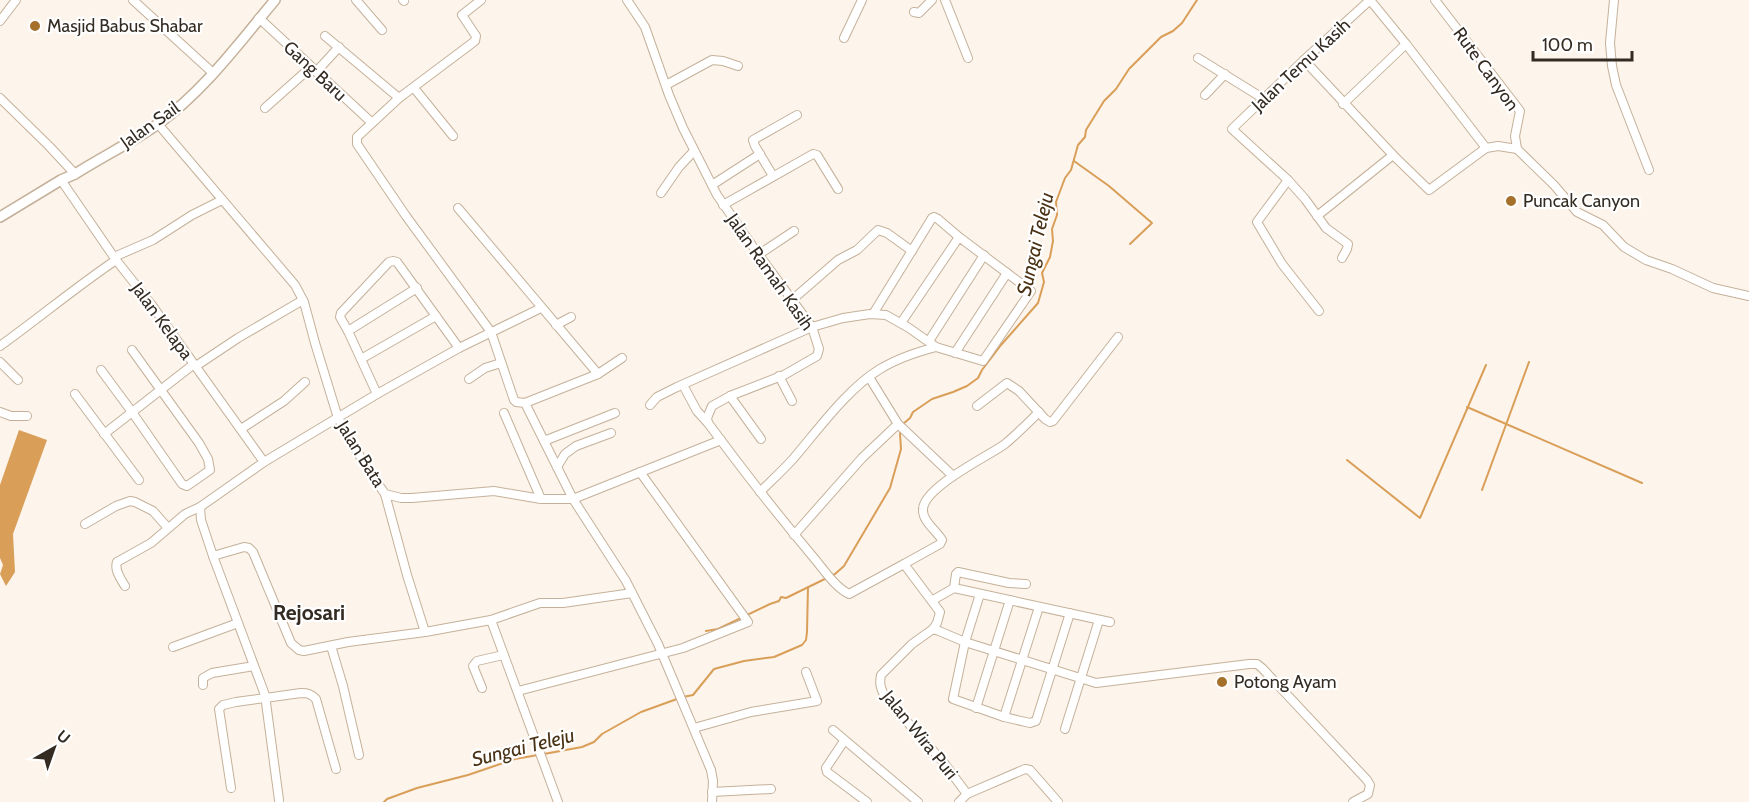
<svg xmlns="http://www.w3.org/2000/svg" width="1749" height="802" font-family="Cabin,sans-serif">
	<rect width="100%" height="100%" fill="#fdf4eb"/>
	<path fill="#d99f59" d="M19,430L47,440L13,534L15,572L6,586L0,574L3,565L0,558V485Z"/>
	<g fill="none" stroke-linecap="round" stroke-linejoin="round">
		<g stroke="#d99f59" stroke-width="2">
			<path d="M1074,161L1109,186L1152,223L1130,244"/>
			<path d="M1467,407L1642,483"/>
			<path d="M903,424L910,418L913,412L932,399L953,392L967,386L978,378L982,370L1001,345L1038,303L1044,282L1042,273L1050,257L1053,241L1052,229L1057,215L1056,202L1065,178L1071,170L1078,145L1085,137L1086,130L1104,101L1116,89L1129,69L1161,37L1173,31L1182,23L1197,0"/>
			<path d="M1347,460L1420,518L1486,365"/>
			<path d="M1482,490L1529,362"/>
			<path d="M706,631L718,629L770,604L779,601L781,597L786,598L835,574L844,566L890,488L901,449L900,434L901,429"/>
			<path d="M683,697L693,695L714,669L744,661L774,657L802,645L806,640L807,632L808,587"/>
			<path d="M544,754L582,747L594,742L602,734L641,712L677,699"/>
			<path d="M384,802L387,799L417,788L468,775L515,759L538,755"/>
		</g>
		<defs>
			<g id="minor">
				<path d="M133,0L213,73"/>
				<path d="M356,0L382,30"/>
				<path d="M403,0L404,1"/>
				<path d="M481,0L462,15L476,36L475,41L399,98L357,137V144L406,216L491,332L514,400L516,402L525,403L573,499L626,581L658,644L711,770L713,781L712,802"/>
				<path d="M627,0L645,27L669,95L683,128L717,195L756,251L812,327L819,349L817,356L784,375L730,396L712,406L707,418L708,423C742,469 777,514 814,558C824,570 835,587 849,594L904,564L940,612L937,623L933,629L912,644L881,675C879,684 881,689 885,697L944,763L967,794L959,802"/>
				<path d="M945,0L968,58"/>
				<path d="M1370,0L1406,44L1486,148"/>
				<path d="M1435,0L1520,111L1515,136L1517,149L1554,185L1577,212L1603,225L1624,247L1646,260L1672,269L1713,288L1749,296"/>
				<path d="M1614,0L1610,43L1612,66L1616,85L1649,170"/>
				<path d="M914,12L919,13L932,0"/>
				<path d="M259,18L371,122"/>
				<path d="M0,21L16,0"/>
				<path d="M325,36L399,98"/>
				<path d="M844,38L862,0"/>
				<path d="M1198,58L1264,99"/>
				<path d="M1304,60L1393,155L1429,190L1486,148L1498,146L1517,149"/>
				<path d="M316,72L339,47"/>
				<path d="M666,85L712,60L723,61L738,66"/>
				<path d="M414,88L453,136"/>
				<path d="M1205,95L1225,74"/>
				<path d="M0,98L49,146L75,174"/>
				<path d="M1343,104L1406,44"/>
				<path d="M265,108L311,67"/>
				<path d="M158,124L295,285L304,302L315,343L338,418L362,460L385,494L401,498H412L494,491L541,499H573L721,440"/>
				<path d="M773,176L755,146L753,140L797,115"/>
				<path d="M61,180L116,260L151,304L264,462"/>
				<path d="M1288,180L1257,222L1282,264L1319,311"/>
				<path d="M712,185L760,154"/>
				<path d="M661,193L679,167L694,151"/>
				<path d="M723,205L813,154L817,155L838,189"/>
				<path d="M458,208L598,374"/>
				<path d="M1317,216L1393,155"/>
				<path d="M758,255L794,231"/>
				<path d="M114,257L153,240L192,215L222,200"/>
				<path d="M1342,258L1347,249L1348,244L1326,228L1305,199L1288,180L1232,129L1304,60L1370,0"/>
				<path d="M792,300L838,260L857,250L878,230L887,233L912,251"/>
				<path d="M873,314L932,218L934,217L938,219L959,237"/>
				<path d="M556,325L571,317"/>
				<path d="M348,331L417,288"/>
				<path d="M929,341L984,255"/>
				<path d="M0,346C39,318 76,287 116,260"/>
				<path d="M955,353L1007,273"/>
				<path d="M361,359L436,316"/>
				<path d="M0,362L18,380"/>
				<path d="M196,366L238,338L303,300"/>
				<path d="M101,370L132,412L182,484L187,486L210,470L208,459L199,443L132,350"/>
				<path d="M779,376L792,401"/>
				<path d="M869,377L898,424L953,476"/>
				<path d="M469,379L485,368L501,363"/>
				<path d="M683,385L697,411L708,423"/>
				<path d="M75,394L139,480"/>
				<path d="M377,394L348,331L340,317L341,313L389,262L393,261L397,262L459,348"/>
				<path d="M730,396L761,439"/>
				<path d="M525,403L598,374L622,358"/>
				<path d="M650,405L657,397L677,387L812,327L843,318L870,314L886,315L909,328L936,347L983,361L1031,291L959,237L901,323"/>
				<path d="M977,406L1007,383L1019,391L1045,419L1050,422L1053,421L1118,337"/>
				<path d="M0,412L11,416H27"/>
				<path d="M504,413L541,499"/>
				<path d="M241,429L284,401L305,382"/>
				<path d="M104,434L194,364"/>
				<path d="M544,441L615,413"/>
				<path d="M557,467L565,454L576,446L611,433"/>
				<path d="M760,492C771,481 783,470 793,459C818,430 847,389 880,369C898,358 917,352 936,347"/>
				<path d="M385,494L407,575L425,632"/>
				<path d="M85,524L116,506L130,501L135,502L153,511L168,528"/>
				<path d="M794,535L862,458L898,424"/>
				<path d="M213,556L244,547L249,548L253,552L291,643L299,650L304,651L348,642L425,632L491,620L540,603H563L632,593"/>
				<path d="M904,564L940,544L942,540C936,530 922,521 923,509C924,487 987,457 1005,444C1017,434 1028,423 1039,412"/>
				<path d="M125,586C121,579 114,570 117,562L151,543L185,514L200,507"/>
				<path d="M954,588L956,574L958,572L1009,583L1026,584"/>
				<path d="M980,594L965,642L953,699L1004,717L1030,723L1036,721L1070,613"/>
				<path d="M933,600L954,588L1110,622"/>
				<path d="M491,620L558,802"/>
				<path d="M933,629L939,631L965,642L1096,683L1249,664H1257L1262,668L1367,780L1370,785L1368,794L1353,802"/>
				<path d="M331,646L343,686L359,755"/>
				<path d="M173,647L238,623"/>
				<path d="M203,685V678L212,673L254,666"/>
				<path d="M482,688L473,666L477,661L503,655"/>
				<path d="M518,691L683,648L748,622L640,472"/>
				<path d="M976,708L1010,600"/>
				<path d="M1004,717L1039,607"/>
				<path d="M694,728L751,712L817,701L806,672"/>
				<path d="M1065,729L1099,620"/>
				<path d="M833,730L918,802"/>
				<path d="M844,741L826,768L827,772L867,802"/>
				<path d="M231,788L219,709L223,705L236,702L301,693C308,693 311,694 316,699L336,769"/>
				<path d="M712,792L771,789"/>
				<path d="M967,794L1025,769L1030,770L1058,802"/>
				<path d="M279,800L265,695L213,556L201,520L200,507L264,462L377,394L459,348L541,308"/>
			</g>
			<path id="tertiary" d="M0,217L61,180L75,174C102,157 132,142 158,124C204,91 239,43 275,0"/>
		</defs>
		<use href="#minor" stroke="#c5b19a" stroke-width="10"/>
		<use href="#tertiary" stroke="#c5b19a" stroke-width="12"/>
		<use href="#minor" stroke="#fff" stroke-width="8"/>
		<use href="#tertiary" stroke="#fff" stroke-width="9"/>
	</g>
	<g fill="#a5702a" stroke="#fff" stroke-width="2">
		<circle cx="35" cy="26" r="6"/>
		<circle cx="1511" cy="201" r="6"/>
		<circle cx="1222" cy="682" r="6"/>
	</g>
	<g text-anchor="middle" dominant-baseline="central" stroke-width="4.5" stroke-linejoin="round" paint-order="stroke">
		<g font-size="18" fill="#342c23" stroke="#fff" text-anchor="start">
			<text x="47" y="26">Masjid Babus Shabar</text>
			<text x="1523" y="201">Puncak Canyon</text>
			<text x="1234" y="682">Potong Ayam</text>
		</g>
		<g font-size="18" fill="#342c23" stroke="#fff">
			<text transform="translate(1301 65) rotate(-43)">Jalan Temu Kasih</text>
			<text transform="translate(1486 69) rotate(54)">Rute Canyon</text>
			<text transform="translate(315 71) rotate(43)">Gang Baru</text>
			<text transform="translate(150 125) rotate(-35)">Jalan Sail</text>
			<text transform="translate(770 272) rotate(55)">Jalan Ramah Kasih</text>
			<text transform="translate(162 321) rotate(54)">Jalan Kelapa</text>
			<text transform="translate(361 454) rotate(58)">Jalan Bata</text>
			<text transform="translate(920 735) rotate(51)">Jalan Wira Puri</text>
		</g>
		<g font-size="20" font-style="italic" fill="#4a3214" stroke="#fff">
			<text transform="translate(1035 244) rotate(-77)">Sungai Teleju</text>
			<text transform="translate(523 747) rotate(-14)">Sungai Teleju</text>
		</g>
		<g font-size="21" font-weight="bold" fill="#342c23" stroke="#fff">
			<text x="309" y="612">Rejosari</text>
		</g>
	</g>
	<g transform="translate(54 748) rotate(40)" stroke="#ffffff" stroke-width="4.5" paint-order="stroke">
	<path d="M0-4.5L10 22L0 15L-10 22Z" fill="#342c23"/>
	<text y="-9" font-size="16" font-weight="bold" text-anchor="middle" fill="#342c23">U</text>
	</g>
	<path d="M1533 51v9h99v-9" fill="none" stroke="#342c23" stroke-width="3"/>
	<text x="1542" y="51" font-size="18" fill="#342c23" stroke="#ffffff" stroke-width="4.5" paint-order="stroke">100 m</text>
</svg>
